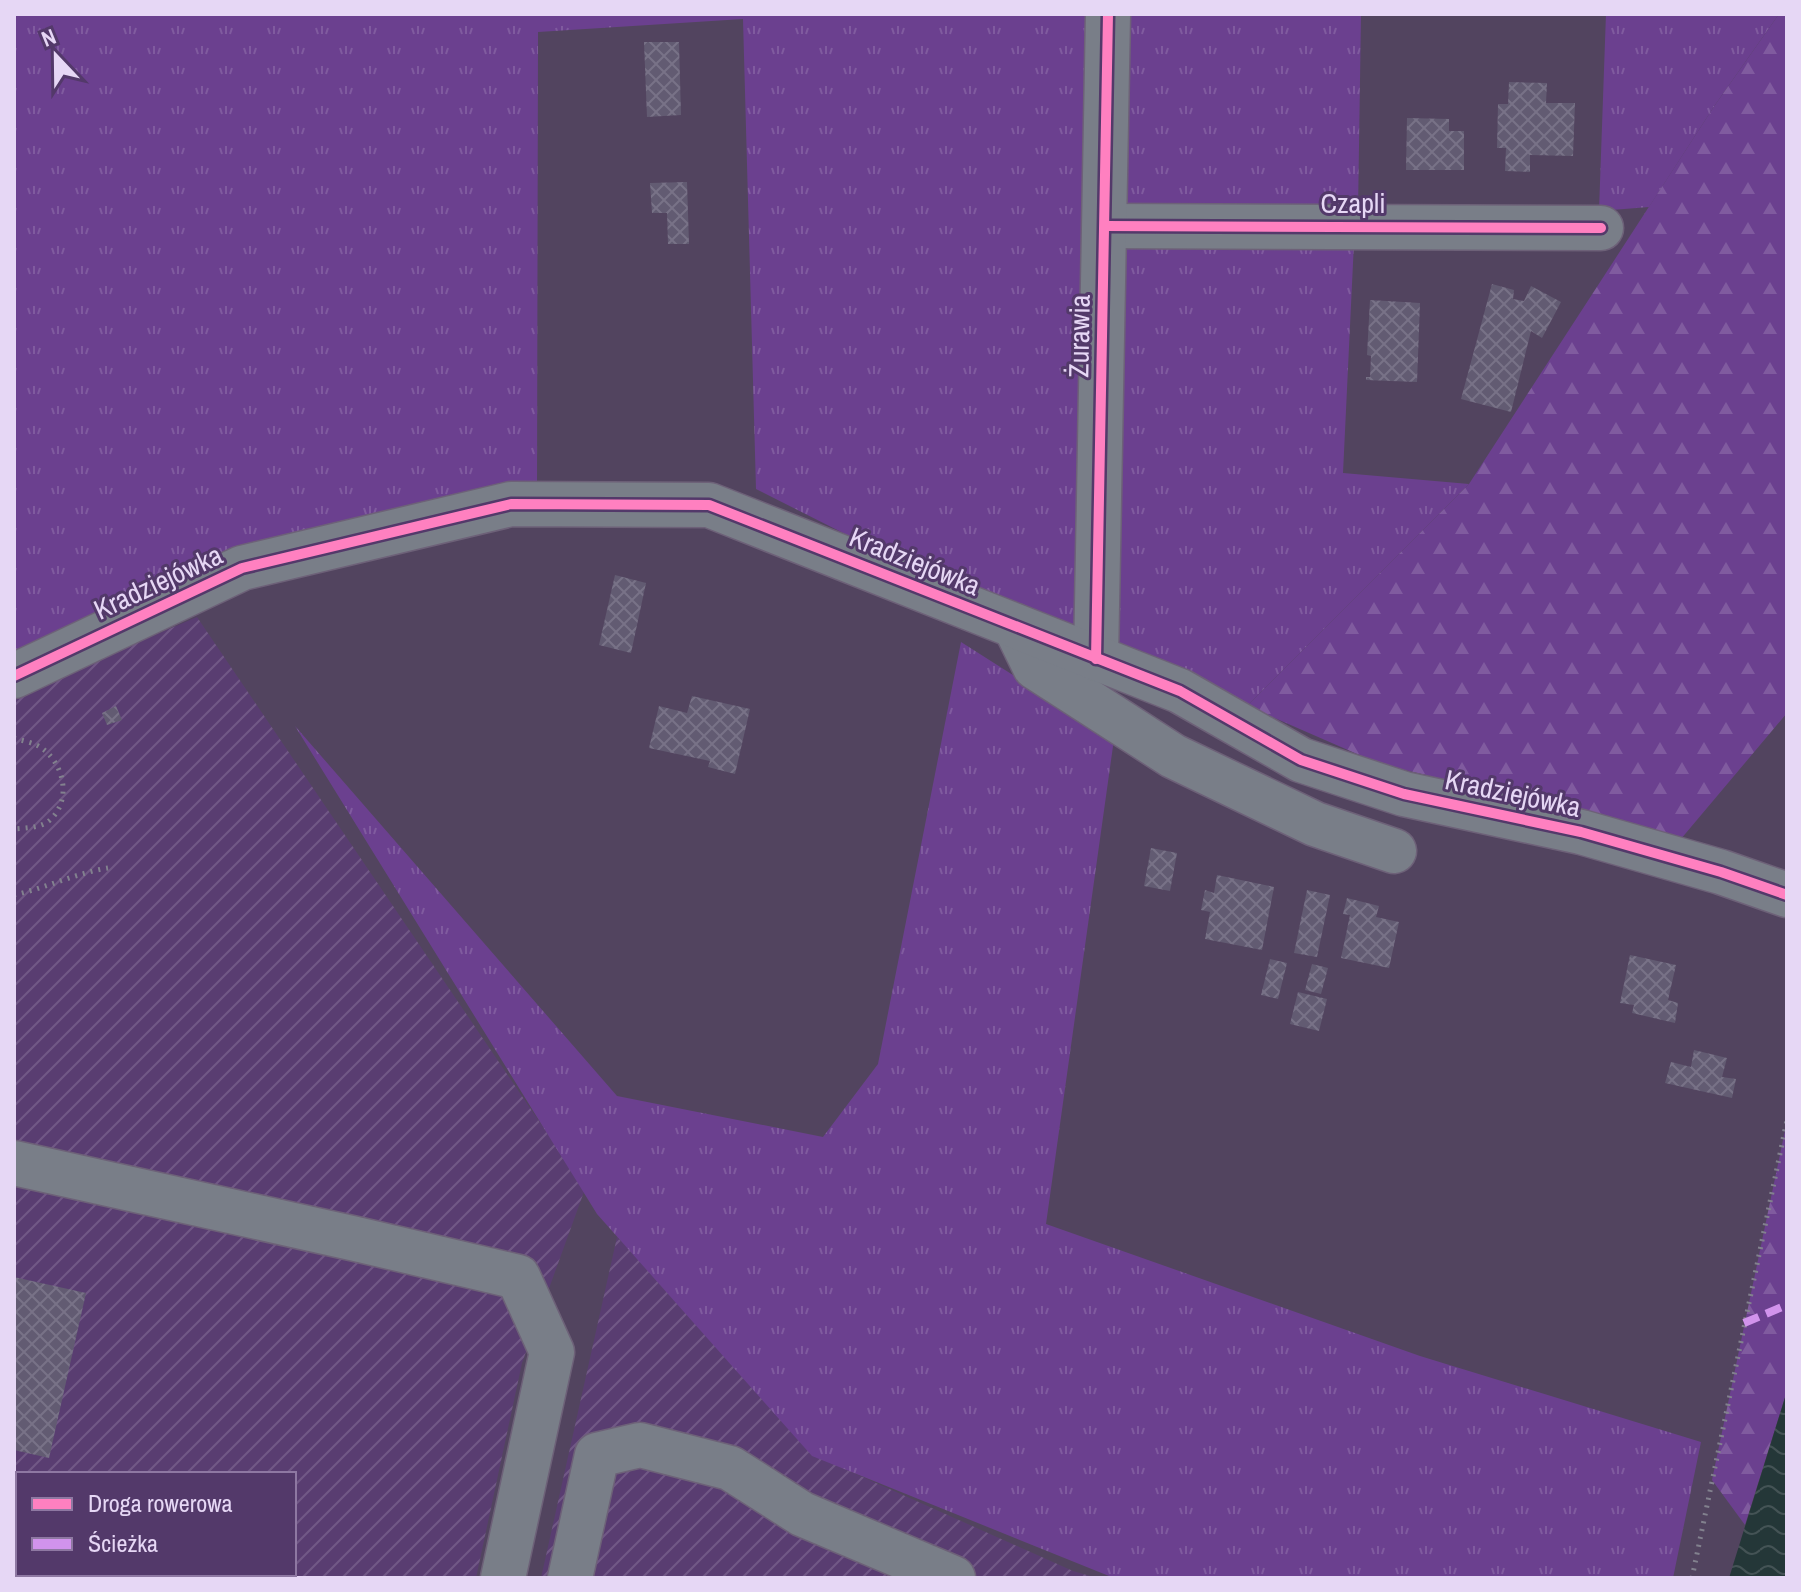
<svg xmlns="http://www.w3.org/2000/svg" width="1801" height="1592" font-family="'Archivo Narrow',sans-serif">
	<defs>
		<pattern id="industrial-furrows" width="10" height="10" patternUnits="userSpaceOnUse" patternTransform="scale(2)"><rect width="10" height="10" fill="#593d71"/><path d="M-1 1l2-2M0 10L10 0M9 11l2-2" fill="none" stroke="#715886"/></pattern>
		<pattern id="grass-tufts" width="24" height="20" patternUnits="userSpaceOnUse" patternTransform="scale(2)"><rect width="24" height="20" fill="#6b408f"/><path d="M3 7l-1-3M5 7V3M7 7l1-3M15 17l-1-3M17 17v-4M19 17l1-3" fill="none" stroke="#805b9f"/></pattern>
		<pattern id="forest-firs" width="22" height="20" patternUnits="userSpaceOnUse" patternTransform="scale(2)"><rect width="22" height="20" fill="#6b408f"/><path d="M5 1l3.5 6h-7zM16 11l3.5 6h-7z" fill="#805b9f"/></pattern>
		<pattern id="water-waves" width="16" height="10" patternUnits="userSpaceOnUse" patternTransform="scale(2)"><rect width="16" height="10" fill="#243738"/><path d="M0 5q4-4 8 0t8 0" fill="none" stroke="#445355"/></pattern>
		<pattern id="building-cross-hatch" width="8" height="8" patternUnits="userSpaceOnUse" patternTransform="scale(2)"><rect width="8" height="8" fill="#625b72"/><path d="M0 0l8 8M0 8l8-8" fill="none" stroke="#787287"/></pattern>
	</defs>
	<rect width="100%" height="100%" fill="#52445f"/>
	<g fill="url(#industrial-furrows)" fill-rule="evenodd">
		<path d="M197,617L585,1189L522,1363L476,1578H14V695ZM18,1474H294V1574H18Z"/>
		<path d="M617,1237L838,1466L1073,1571L1097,1578H541Z"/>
	</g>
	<g fill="url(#grass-tufts)">
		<path d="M14,14H1092L1075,650L756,489L743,19L538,32L537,488L452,495L216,554L14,653Z"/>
		<path d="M1122,14H1361L1358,211L1118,204Z"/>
		<path d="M1606,14H1779L1715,105L1649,207L1599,211Z"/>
		<path d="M1354,242L1343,473L1469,484L1247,706L1116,648L1122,245Z"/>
		<path d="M961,642L1114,739L1046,1224L1420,1356L1701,1442L1673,1578H1114L812,1456L597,1214L295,726L617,1096L823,1137L878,1064Z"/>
	</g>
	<g fill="url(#forest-firs)">
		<path d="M1779,14H1787V713L1675,846L1522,798L1380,764L1247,706L1469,484L1715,105Z"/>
		<path d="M1787,1121V1391L1745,1525L1712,1480Z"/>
	</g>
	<path fill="url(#water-waves)" d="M1787,1391V1578H1729Z"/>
	<g fill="url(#building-cross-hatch)">
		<path d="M644,42H679L681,115L647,117Z"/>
		<path d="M1509,82L1547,83L1546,103H1575L1573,156L1530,155V172L1505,171L1506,148H1497L1498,104H1508Z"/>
		<path d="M1407,118L1449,119V131H1464V170H1406Z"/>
		<path d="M687,182L689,244H668L667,213H652L650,183Z"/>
		<path d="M1492,284L1514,290L1513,299L1524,301L1531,286L1561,302L1542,338L1531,331L1511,412L1461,399Z"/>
		<path d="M1370,300L1420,303L1417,382L1366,380V377H1370L1371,356L1367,355Z"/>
		<path d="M615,575L646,583L631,653L599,645Z"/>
		<path d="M692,696L750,709L735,774L708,767L710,761L649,748L659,706L687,713Z"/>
		<path d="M116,706L122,720L107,725L102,713Z"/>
		<path d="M1151,848L1177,853L1170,891L1144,886Z"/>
		<path d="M1217,875L1274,887L1262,950L1205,939L1210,912L1201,910L1205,890L1214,893Z"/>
		<path d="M1307,890L1330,895L1317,957L1294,953Z"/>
		<path d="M1347,898L1379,906L1376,917L1399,922L1389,968L1341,958L1350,915L1343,914Z"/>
		<path d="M1630,955L1676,965L1668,1000L1678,1003L1675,1023L1632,1013L1634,1005L1620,1003Z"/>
		<path d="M1270,959L1287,963L1278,999L1261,995Z"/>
		<path d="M1312,964L1328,968L1321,994L1305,990Z"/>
		<path d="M1298,992L1327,999L1319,1031L1290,1024Z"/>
		<path d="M1694,1050L1727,1058L1722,1077L1736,1079L1732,1098L1665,1083L1671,1062L1691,1067Z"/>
		<path d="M14,1277L86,1293L49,1458L14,1450Z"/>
	</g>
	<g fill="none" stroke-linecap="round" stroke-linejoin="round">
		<defs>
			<g id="minor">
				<path d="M1105,226L1601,228"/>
				<path d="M1015,626L1035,667L1173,756L1315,824L1394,851"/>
				<path d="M1096,659L1108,14"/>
				<path d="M14,676L242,568L511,504L709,505L1180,691L1301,760L1404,794L1581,832L1721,872L1787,895"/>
				<path d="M14,1163L356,1239L518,1277L552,1352L503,1578"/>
				<path d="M570,1578L597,1455L640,1445L730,1468L802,1514L953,1578"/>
			</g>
		</defs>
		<use href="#minor" stroke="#6d6178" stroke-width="47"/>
		<g stroke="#82818e" stroke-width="5" stroke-dasharray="2 6" stroke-linecap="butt">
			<path d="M14,738C23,741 36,743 43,749C64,765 72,800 50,820C41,828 25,828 14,829"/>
			<path d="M14,895C46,888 76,873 108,868"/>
			<path d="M1692,1578L1787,1120"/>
		</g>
		<use href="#minor" stroke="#797e88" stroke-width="44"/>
		<path stroke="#d193ec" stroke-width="8" stroke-dasharray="16 8" stroke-linecap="butt" d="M1744,1323L1787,1305"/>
		<defs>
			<g id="cycleway">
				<path d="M1105,226L1601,228"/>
				<path d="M1096,659L1108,14"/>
				<path d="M14,676L242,568L511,504L709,505L1180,691L1301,760L1404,794L1581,832L1721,872L1787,895"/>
			</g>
		</defs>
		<use href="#cycleway" stroke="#53396a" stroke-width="15"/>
		<use href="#cycleway" stroke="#ff80c0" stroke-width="10"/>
	</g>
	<g text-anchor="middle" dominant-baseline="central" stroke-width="6" stroke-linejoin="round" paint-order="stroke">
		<g font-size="28" fill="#e6d7f5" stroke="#53396a">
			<text x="1353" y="203">Czapli</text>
			<text transform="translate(1079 336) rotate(-89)">Żurawia</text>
			<text transform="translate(915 561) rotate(22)">Kradziejówka</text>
			<text transform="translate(158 582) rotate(-25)">Kradziejówka</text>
			<text transform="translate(1513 793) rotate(12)">Kradziejówka</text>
		</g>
	</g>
	<rect width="1801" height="1592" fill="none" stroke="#e6d7f5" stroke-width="32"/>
	<rect x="16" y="1472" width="280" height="104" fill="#53396a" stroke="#8e78a2" stroke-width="2"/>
	<rect x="32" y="1498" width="40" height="12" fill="#ff80c0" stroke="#8e78a2" stroke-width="2"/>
	<text x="88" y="1512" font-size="24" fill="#e6d7f5">Droga rowerowa</text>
	<rect x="32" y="1538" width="40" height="12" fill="#d193ec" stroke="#8e78a2" stroke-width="2"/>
	<text x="88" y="1552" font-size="24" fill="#e6d7f5">Ścieżka</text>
	<g transform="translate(56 56) rotate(338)" stroke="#53396a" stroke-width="6" paint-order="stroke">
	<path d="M0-6L14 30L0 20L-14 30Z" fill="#e6d7f5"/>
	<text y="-12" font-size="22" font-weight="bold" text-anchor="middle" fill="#e6d7f5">N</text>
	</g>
</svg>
